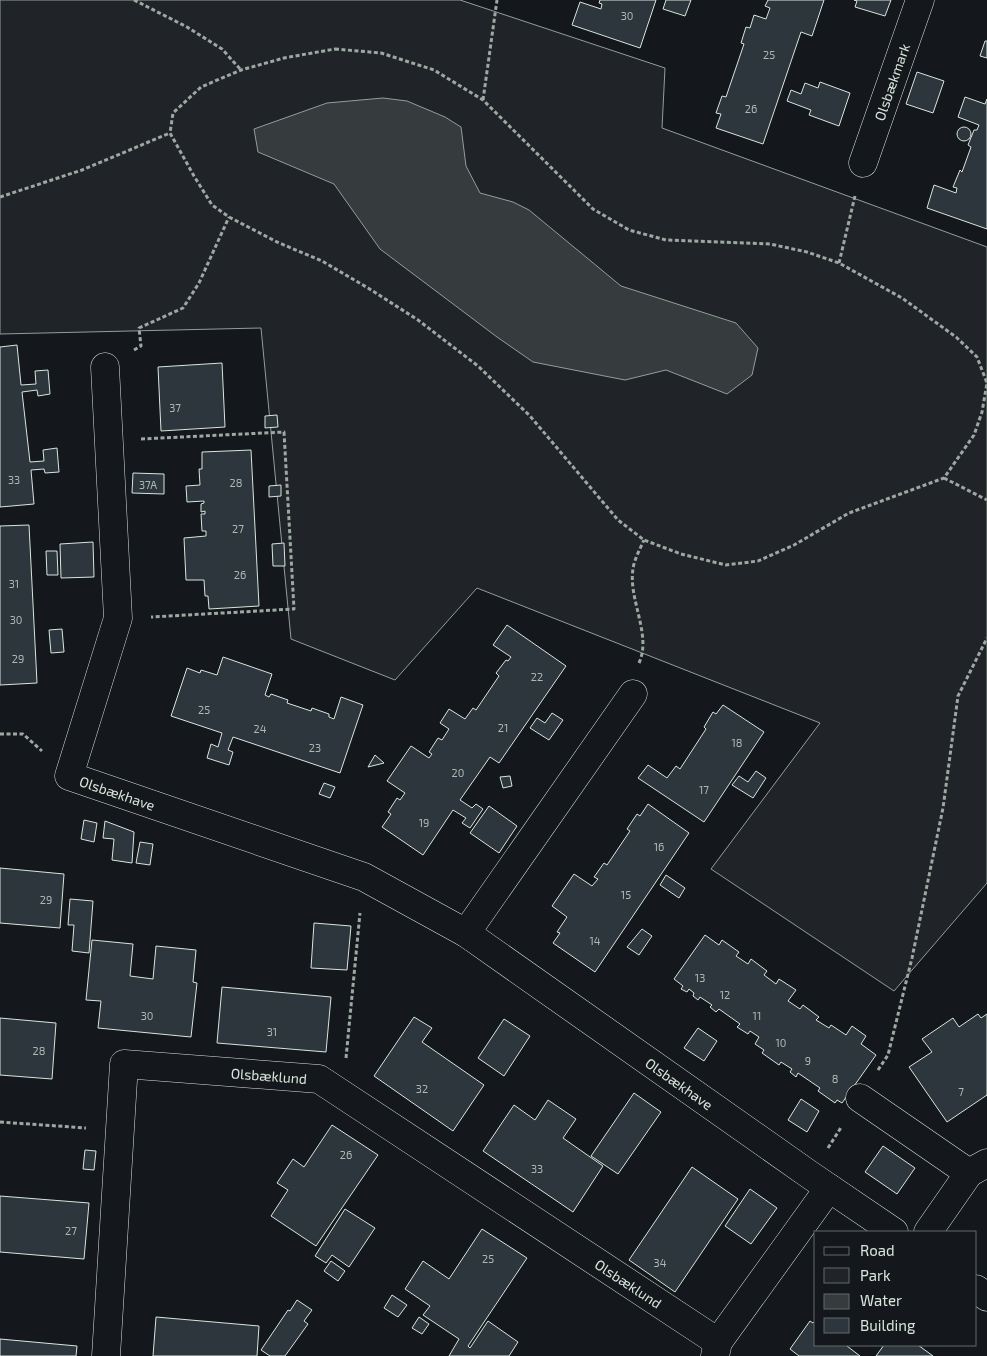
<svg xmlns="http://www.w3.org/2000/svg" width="987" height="1356" font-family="'Exo 2',sans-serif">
	<rect width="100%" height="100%" fill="#14181c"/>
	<path fill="#202428" stroke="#939e99" d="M0,0H460L665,68L662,128L987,247V883L894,991L711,869L820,723L477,588L395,680L291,639L261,328L0,334Z"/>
	<path fill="#363b3e" stroke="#939e99" d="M383,98L407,101L445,117L461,127L466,166L480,193L513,202L529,210L621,286L736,323L758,348L752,375L727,394L666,370L625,380L533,362L497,337L380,249L334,184L258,152L254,129L327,103Z"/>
	<g fill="#2c363c" stroke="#d8e6dc">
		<path d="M600,0H656L640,48L572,25L580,2L601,9L602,4L599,3Z"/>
		<path d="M666,0H691L685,16L663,9Z"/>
		<path d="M768,0H824L812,36L801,32L763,144L716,128L721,114L716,113L722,96L726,97L744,44L741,43L746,27L750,28L754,15L766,19L770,8L765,6Z"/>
		<path d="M854,0H891L885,16L855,7L857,1Z"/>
		<path d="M985,41H987V58L980,56Z"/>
		<path d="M917,72L944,81L933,113L906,104Z"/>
		<path d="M820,82L850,93L839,126L809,115L811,110L787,101L791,90L801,94L805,83L818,88Z"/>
		<path d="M965,97L985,104L987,99V229L927,208L934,185L956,193L957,188L953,187L960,170L962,172L971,147L968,145L974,130H977L979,125L958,117Z"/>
		<circle cx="964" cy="134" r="7"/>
		<path d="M17,345L21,385L36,384L35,371L48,370L50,394L38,396L37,390L22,392L30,462L44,461L43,450L57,448L59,472L45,473L44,469L31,470L34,504L0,507V347Z"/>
		<path d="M222,363L225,427L161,431L158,367Z"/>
		<path d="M277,415L278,427L265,428V416Z"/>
		<path d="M251,450L259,606L209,609L208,596H205L204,580H186L184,538L206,536V531H202L201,514H205V511L201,512V504L204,503V501L187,502L186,486L200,485L199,469H202V452Z"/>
		<path d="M133,473L164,474V494L132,493Z"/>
		<path d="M281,485V496L269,497V486Z"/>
		<path d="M29,525L37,683L0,685V526Z"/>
		<path d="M93,542L94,577L61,578L60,544Z"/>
		<path d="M284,543L285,566H273L272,544Z"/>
		<path d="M46,551H57L58,575H47Z"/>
		<path d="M507,625L566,666L499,763L490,757L460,800L472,808L476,804L483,809L470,828L462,823L466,818L453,810L423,855L382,827L391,814L388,812L397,798L400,800L405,793L387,781L411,746L429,758L432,754L429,752L438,738L442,740L449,729L440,723L449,709L465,719L473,708L476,710L499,676L496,673L506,660L508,661L511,657L493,645Z"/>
		<path d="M62,629L64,652L51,653L49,630Z"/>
		<path d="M223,657L272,674L265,695L269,697L271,694L288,700L287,703L311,711L312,708L329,714V717L334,719L341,697L363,705L340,773L233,737L228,750L233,752L229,765L207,758L211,744L218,747L222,733L171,716L187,668L200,673L201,670L217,675Z"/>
		<path d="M723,705L764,732L704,822L638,778L648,765L667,778L676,766L680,769L706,729L704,727L713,712L716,714Z"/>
		<path d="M552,713L563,720L549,740L530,728L537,718L545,723Z"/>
		<path d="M375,755L384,763L368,767Z"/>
		<path d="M756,771L766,778L753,798L732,785L739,776L748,782Z"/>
		<path d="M510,776L512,786L503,788L500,777Z"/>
		<path d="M324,783L335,787L330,798L319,794Z"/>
		<path d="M648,804L689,833L595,972L553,943L560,933L557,932L567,917L552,906L574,874L592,886L598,879L594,877L604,863L607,865L630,831L627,829L637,814L640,816Z"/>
		<path d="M489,806L517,826L499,853L470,833Z"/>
		<path d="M84,820L97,823L94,842L81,839Z"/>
		<path d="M105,821L134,832L132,863L112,860L114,839L103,838Z"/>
		<path d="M140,842L153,844L150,865L136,863Z"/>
		<path d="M0,868L64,874L60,928L0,923Z"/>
		<path d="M666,875L685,888L679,898L660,885Z"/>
		<path d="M70,899L93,901L89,953L72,951L74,925H68Z"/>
		<path d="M314,923L351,926L347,970L311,968Z"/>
		<path d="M642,929L652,936L639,955L627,947Z"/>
		<path d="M705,935L719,945L722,940L739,952L736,956L748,964L751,959L767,971L764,975L776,984L779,979L796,990L788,1001L800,1009L803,1005L819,1017L816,1020L829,1028L831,1025L846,1035L852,1026L866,1036L861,1044L876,1055L842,1103L837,1100L835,1103L818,1091L820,1088L798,1073L796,1077L790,1072L792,1069L781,1062L779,1065L762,1053L764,1050L755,1044L759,1037L750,1031L748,1034L737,1027L740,1024L719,1009L716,1012L710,1007L712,1005L700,997L698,1000L693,996L694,993L689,989L687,992L681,989L683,986L674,979Z"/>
		<path d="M92,940L133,944L130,976L153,979L156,946L196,950L193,982L197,983L191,1037L98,1028L101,1001L86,1000Z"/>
		<path d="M222,987L331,997L326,1052L217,1043Z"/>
		<path d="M978,1014L981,1018L987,1014V1095L947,1122L909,1067L932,1052L922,1039L953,1018L959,1027Z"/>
		<path d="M414,1017L432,1028L422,1042L484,1085L453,1131L374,1076Z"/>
		<path d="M0,1018L56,1023L52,1079L0,1075Z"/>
		<path d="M504,1019L530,1036L504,1076L478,1058Z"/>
		<path d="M698,1028L717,1041L704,1061L684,1048Z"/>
		<path d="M634,1093L661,1112L618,1174L591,1156Z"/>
		<path d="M801,1099L819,1111L807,1132L788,1120Z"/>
		<path d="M548,1100L576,1119L563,1138L603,1166L573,1212L483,1151L514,1105L535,1120Z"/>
		<path d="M332,1125L378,1155L316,1246L271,1216L288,1190L277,1183L293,1159L304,1167Z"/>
		<path d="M883,1146L915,1168L897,1194L865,1172Z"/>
		<path d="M85,1150L96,1151L94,1170L83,1169Z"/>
		<path d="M692,1167L738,1199L675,1292L629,1260Z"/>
		<path d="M750,1189L777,1208L751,1244L725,1226Z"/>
		<path d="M0,1196L89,1203L84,1259L0,1252Z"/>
		<path d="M345,1209L375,1228L349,1267L332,1255L326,1263L315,1256Z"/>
		<path d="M482,1229L527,1258L468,1346L470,1348L488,1321L518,1342L509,1356H449L459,1339L423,1315L430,1306L405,1289L423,1261L449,1279Z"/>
		<path d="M331,1261L345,1271L338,1281L324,1271Z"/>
		<path d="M392,1295L407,1305L398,1317L384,1308Z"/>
		<path d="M297,1300L312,1310L304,1321L308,1324L285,1356H270L261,1350L288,1310L290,1311Z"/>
		<path d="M156,1317L259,1326L257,1356H153Z"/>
		<path d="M419,1317L429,1324L422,1334L412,1328Z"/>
		<path d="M816,1320V1345H848L847,1346L860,1356H799L790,1349L810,1321L813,1323Z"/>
		<path d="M0,1339L77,1346L76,1356H0Z"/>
		<path d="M884,1345H918L933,1356H876Z"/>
	</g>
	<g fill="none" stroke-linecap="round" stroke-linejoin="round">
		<defs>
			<g id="minor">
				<path id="s1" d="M863,163L920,0"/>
				<path id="s2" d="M105,367L118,618L69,776L364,877L466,933L810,1175L894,1232"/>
				<path d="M466,933L633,694"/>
				<path d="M860,1098L969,1173L987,1163"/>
				<path d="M928,1232L969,1173"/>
				<path d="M976,1289L987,1297"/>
				<path id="s3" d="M106,1356L124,1064L319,1079L718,1342"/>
				<path d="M715,1356L718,1342L829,1188"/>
			</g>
		</defs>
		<use href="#minor" stroke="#d8e6dc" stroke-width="29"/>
		<g stroke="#9da8a2" stroke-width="3" stroke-dasharray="4 2.5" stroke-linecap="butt">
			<path d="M134,0L187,27L222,49L241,70"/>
			<path d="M335,49L381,53L434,70L483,100L593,209L629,230L666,240L770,244L807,252L839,263L902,298L956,337L977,357L987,383L982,412L974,435L944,478L849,513L794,545L758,561L726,565L681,554L644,540L618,520L530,416L478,366L418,320L368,288L322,261L277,242L229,217L212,205L194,176L170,133L173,113L201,87L241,70L284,58Z"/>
			<path d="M483,100L497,0"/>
			<path d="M0,197L82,170L170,133"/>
			<path d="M839,263L855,196"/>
			<path d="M134,350L141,346L139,328L183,308L199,283L229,217"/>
			<path d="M141,439L284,432L294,609L151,617"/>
			<path d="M944,478L987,500"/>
			<path d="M639,663C652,635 628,599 633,569C634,560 640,549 644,540"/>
			<path d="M0,734H23L42,751"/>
			<path d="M346,1058L360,913"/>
			<path d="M878,1070L888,1055L912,958L943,808L958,696L987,638"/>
			<path d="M0,1122L86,1128"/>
			<path d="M828,1148L842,1126"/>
		</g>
		<use href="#minor" stroke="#14181c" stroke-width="28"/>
	</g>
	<g text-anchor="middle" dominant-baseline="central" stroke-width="4" stroke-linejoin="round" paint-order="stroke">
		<g font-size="11" fill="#adbab4">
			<text x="627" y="15">30</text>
			<text x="769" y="54">25</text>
			<text x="751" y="108">26</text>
			<text x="175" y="407">37</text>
			<text x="14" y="479">33</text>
			<text x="236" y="482">28</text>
			<text x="148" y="484">37A</text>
			<text x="238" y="528">27</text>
			<text x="240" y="574">26</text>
			<text x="14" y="583">31</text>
			<text x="16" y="619">30</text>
			<text x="18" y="658">29</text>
			<text x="537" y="676">22</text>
			<text x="204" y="709">25</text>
			<text x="503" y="727">21</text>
			<text x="260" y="728">24</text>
			<text x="737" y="742">18</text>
			<text x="315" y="747">23</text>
			<text x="458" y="772">20</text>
			<text x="704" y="789">17</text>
			<text x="424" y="822">19</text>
			<text x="659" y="846">16</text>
			<text x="626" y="894">15</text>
			<text x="46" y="899">29</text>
			<text x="595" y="940">14</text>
			<text x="700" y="977">13</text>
			<text x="725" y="994">12</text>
			<text x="147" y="1015">30</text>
			<text x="757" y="1015">11</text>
			<text x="272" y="1031">31</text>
			<text x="781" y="1042">10</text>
			<text x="39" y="1050">28</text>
			<text x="808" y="1060">9</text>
			<text x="835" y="1078">8</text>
			<text x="422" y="1088">32</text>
			<text x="961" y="1091">7</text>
			<text x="346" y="1154">26</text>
			<text x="537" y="1168">33</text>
			<text x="71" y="1230">27</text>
			<text x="488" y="1258">25</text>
			<text x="660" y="1262">34</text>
		</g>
		<g font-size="14" fill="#d8e6dc" stroke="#14181c">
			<text stroke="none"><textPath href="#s1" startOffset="86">Olsbækmark</textPath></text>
			<text stroke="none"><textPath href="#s2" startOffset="468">Olsbækhave</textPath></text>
			<text stroke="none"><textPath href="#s3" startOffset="438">Olsbæklund</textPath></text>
			<text stroke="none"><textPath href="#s2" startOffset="1106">Olsbækhave</textPath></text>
			<text stroke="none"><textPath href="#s3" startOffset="859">Olsbæklund</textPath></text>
		</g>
	</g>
	<rect x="814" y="1231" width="162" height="115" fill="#14181c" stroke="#626a69"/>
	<rect x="824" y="1247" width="25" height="8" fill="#14181c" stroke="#626a69"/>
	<text x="860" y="1256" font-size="15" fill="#d8e6dc">Road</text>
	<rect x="824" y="1268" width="25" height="15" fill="#202428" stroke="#626a69"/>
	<text x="860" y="1281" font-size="15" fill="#d8e6dc">Park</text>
	<rect x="824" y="1294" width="25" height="15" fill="#363b3e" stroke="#626a69"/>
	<text x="860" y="1306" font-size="15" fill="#d8e6dc">Water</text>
	<rect x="824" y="1318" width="25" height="15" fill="#2c363c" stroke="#626a69"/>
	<text x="860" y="1331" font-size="15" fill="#d8e6dc">Building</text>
</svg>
